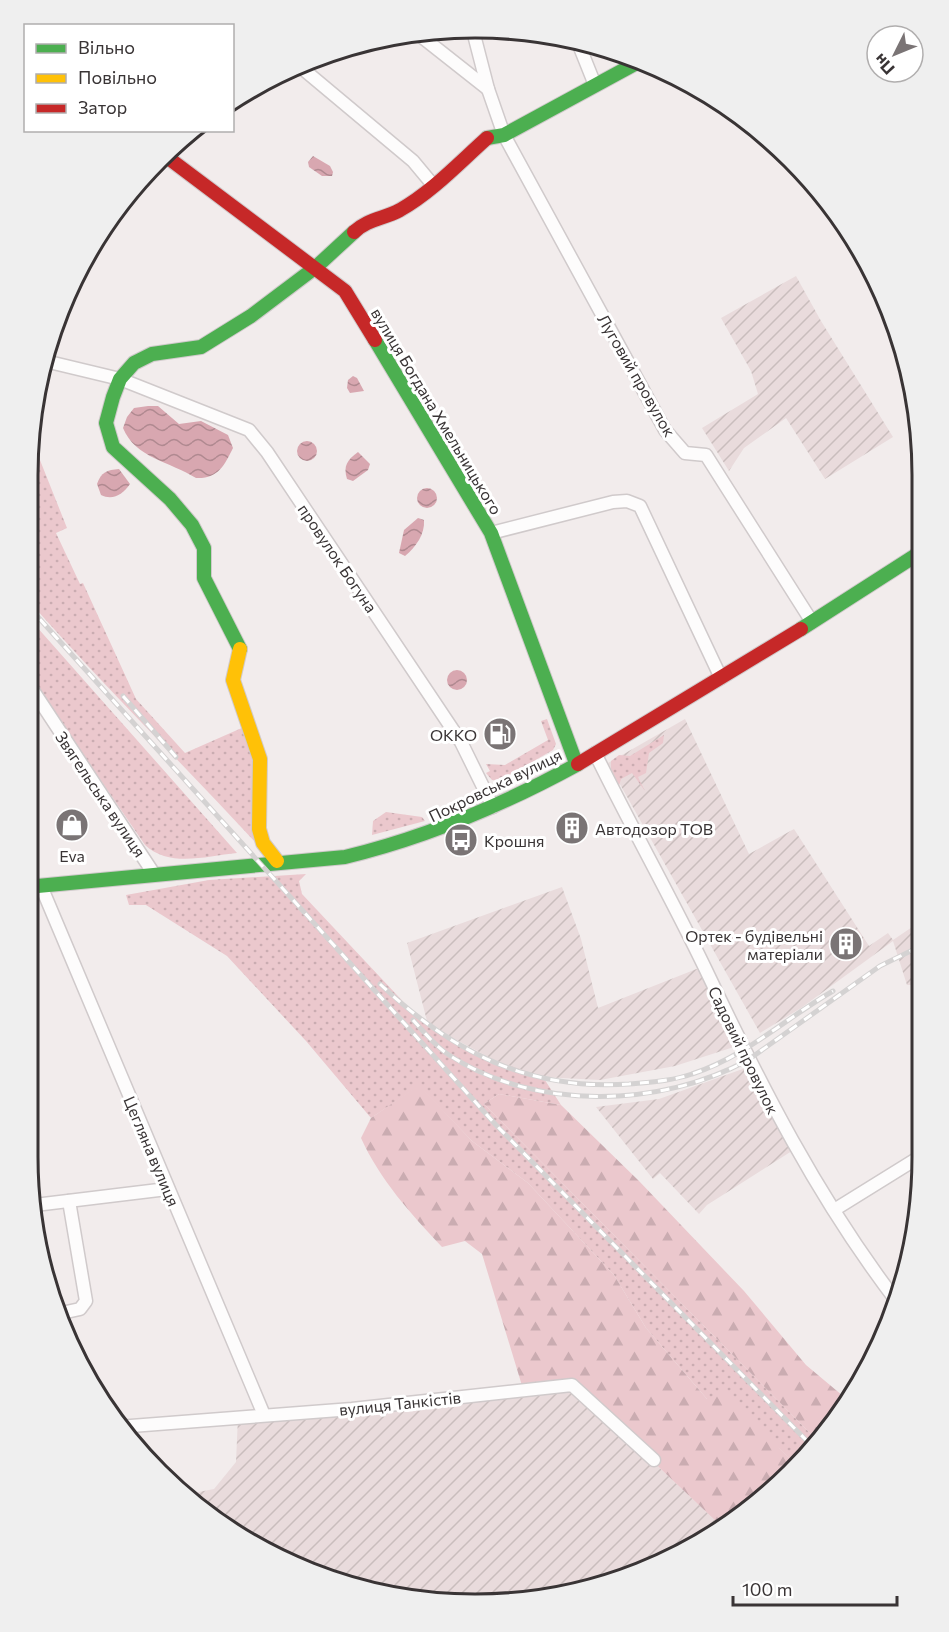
<svg xmlns="http://www.w3.org/2000/svg" width="949" height="1632" font-family="Commissioner,sans-serif">
	<defs>
		<pattern id="industrial-furrows" width="10" height="10" patternUnits="userSpaceOnUse" patternTransform="scale(1.5)"><rect width="10" height="10" fill="#e9dbdc"/><path d="M-1 1l2-2M0 10L10 0M9 11l2-2" fill="none" stroke="#c9bdbd"/></pattern>
		<pattern id="grass-dots" width="8" height="8" patternUnits="userSpaceOnUse" patternTransform="scale(1.5)"><rect width="8" height="8" fill="#ebc8cd"/><path d="M2 2h.1M6 6h.1" fill="none" stroke="#caacb1" stroke-width="1.8" stroke-linecap="round"/></pattern>
		<pattern id="forest-firs" width="22" height="20" patternUnits="userSpaceOnUse" patternTransform="scale(1.5)"><rect width="22" height="20" fill="#ebc8cd"/><path d="M5 1l3.5 6h-7zM16 11l3.5 6h-7z" fill="#caacb1"/></pattern>
		<pattern id="water-waves" width="16" height="10" patternUnits="userSpaceOnUse" patternTransform="scale(1.5)"><rect width="16" height="10" fill="#d8a7b0"/><path d="M0 5q4-4 8 0t8 0" fill="none" stroke="#b08990"/></pattern>
	</defs>
	<rect width="100%" height="100%" fill="#f2ecec"/>
	<g fill="url(#industrial-furrows)">
		<path d="M796,276L821,321L893,437L825,479L786,418L744,448L729,471L702,428L758,394L751,371L721,318Z"/>
		<path d="M685,719L749,854L794,829L869,946L888,933L893,940L921,921V985H907L893,941L801,1008L760,1033L608,763Z"/>
		<path d="M562,887L581,939L598,1008L704,966L740,1045L675,1066L600,1080L542,1077L496,1061L447,1035L427,1021L407,943Z"/>
		<path d="M751,1066L795,1149L707,1205L699,1214L660,1173L653,1179L596,1107L659,1099Z"/>
		<path d="M572,1385L720,1525L645,1571L503,1604L358,1590L226,1529L188,1494L214,1489L236,1462L238,1417Z"/>
	</g>
	<g fill="url(#grass-dots)">
		<path d="M31,429L32,440L67,528L56,533L80,584L83,583L136,699L185,753L244,727L258,772L257,844C181,762 102,684 28,600V445Z"/>
		<path d="M28,617L237,853C206,856 170,868 145,845L28,674Z"/>
		<path d="M547,719L556,744L553,750L499,781L492,780L486,773L490,771L486,764L505,765L548,740L541,721Z"/>
		<path d="M664,735L663,743L649,753L646,773L638,777L645,791L632,773L621,779L619,786L611,769V761L619,755L630,756Z"/>
		<path d="M386,812L422,817L425,821L372,835L373,821Z"/>
		<path d="M306,874L299,881L302,894L411,1010L450,1038L496,1061L543,1077L561,1105L499,1094L484,1104L817,1440L795,1464L780,1449L707,1399L646,1328L614,1275L528,1183L472,1141L419,1086L371,1118L306,1041L227,956L146,905H129L126,895L209,880Z"/>
	</g>
	<g fill="url(#forest-firs)">
		<path d="M419,1085L472,1141L528,1183L614,1275L646,1328L707,1399L723,1391L795,1464L769,1494L720,1525L572,1385L523,1389L482,1254L465,1241L442,1247C411,1214 380,1180 361,1138L371,1118Z"/>
		<path d="M499,1094L561,1105L639,1181L744,1291L806,1365L849,1401L817,1440L484,1104Z"/>
	</g>
	<g fill="url(#water-waves)">
		<path d="M313,156L330,166L333,172L332,176H322L309,167L308,162Z"/>
		<path d="M353,376L357,378L364,391L350,393L347,388L348,380Z"/>
		<path d="M148,406H158L179,424L201,421L228,435L233,448C224,466 218,479 196,478C171,462 135,458 123,428L127,417L134,408Z"/>
		<circle cx="307" cy="451" r="10"/>
		<path d="M358,452L370,464L368,470L353,481L347,479C343,466 347,460 358,452Z"/>
		<path d="M119,469L130,484C123,494 113,501 101,495L97,484C101,472 107,470 119,469Z"/>
		<circle cx="427" cy="498" r="10"/>
		<path d="M418,518L424,520C425,534 416,547 405,556L399,553L404,530Z"/>
		<circle cx="457" cy="680" r="10"/>
	</g>
	<g fill="none" stroke-linecap="round" stroke-linejoin="round">
		<defs>
			<g id="street">
				<path d="M472,27L488,89L504,135L665,430L685,453L706,455L812,622"/>
				<path d="M417,33L488,89"/>
				<path d="M577,40L595,85"/>
				<path d="M297,64L413,161L433,185"/>
				<path d="M45,361L120,379L249,430L267,452L461,742L493,807"/>
				<path d="M491,533L613,502L627,501L640,506L721,678"/>
				<path d="M28,683L154,874"/>
				<path d="M595,753C630,825 670,895 705,968C761,1086 818,1199 898,1303"/>
				<path d="M41,886L264,1415"/>
				<path d="M35,1205L167,1189"/>
				<path d="M834,1210L921,1156"/>
				<path d="M57,1314L80,1309L86,1301L69,1201"/>
				<path d="M118,1427L352,1409L572,1385L654,1460"/>
			</g>
			<g id="fast">
				<path d="M487,138L504,135L642,60"/>
				<path d="M375,340L491,533L576,763"/>
				<path d="M801,629L921,552"/>
				<path d="M240,649L204,578V548L192,525L170,499L113,447L106,423L113,397L120,379L134,363L152,354L201,347L251,316L316,267L354,232"/>
				<path d="M27,887L345,857C428,837 503,805 578,764"/>
			</g>
			<path id="slow" d="M240,649L233,680L260,759L259,829L263,843L277,861"/>
			<g id="jam">
				<path d="M163,154L345,291L375,340"/>
				<path d="M354,232C368,219 383,219 400,210C432,192 460,162 487,138"/>
				<path d="M578,764L801,629"/>
			</g>
		</defs>
		<use href="#street" stroke="#d0cacb" stroke-width="15"/>
		<use href="#fast" stroke="#d0cacb" stroke-width="16"/>
		<use href="#slow" stroke="#d0cacb" stroke-width="16"/>
		<use href="#jam" stroke="#d0cacb" stroke-width="16"/>
		<use href="#street" stroke="#fdfcfc" stroke-width="12"/>
		<use href="#fast" stroke="#4caf50" stroke-width="14"/>
		<use href="#slow" stroke="#ffc107" stroke-width="14"/>
		<use href="#jam" stroke="#c62828" stroke-width="14"/>
		<defs>
			<g id="rail">
				<path d="M28,606L496,1125L812,1446"/>
				<path d="M123,696L176,757"/>
				<path d="M380,984C452,1052 529,1091 629,1084C650,1082 672,1081 692,1074C745,1057 786,1018 833,991"/>
				<path d="M413,1020C424,1032 435,1046 449,1055C535,1111 660,1108 748,1060L880,966L921,946"/>
			</g>
		</defs>
		<use href="#rail" stroke="#d4d2d2" stroke-width="5"/>
		<use href="#rail" stroke="#fff" stroke-width="3" stroke-dasharray="9" stroke-linecap="butt"/>
	</g>
	<defs>
		<symbol id="fuel-disc" viewBox="-11 -11 22 22"><circle r="9.5" fill="#7a7475" stroke="#fff"/><path d="M-5.5-6h7V0h2V4h1.3V-2.5L3-4.5l.8-.8L6-3V5H2.5V1h-1V6h-7ZM-4.2-4.7v3.2H.2V-4.7Z" fill="#fff"/></symbol>
		<symbol id="shop-disc" viewBox="-11 -11 22 22"><circle r="9.5" fill="#7a7475" stroke="#fff"/><path d="M-5-2.5h2.3a2.7 3.5 0 0 1 5.4 0H5L5.5 6h-11ZM-1.5-2.5h3a1.5 2.3 0 0 0-3 0Z" fill="#fff"/></symbol>
		<symbol id="building-disc" viewBox="-11 -11 22 22"><circle r="9.5" fill="#7a7475" stroke="#fff"/><path d="M-4-6H4V6H1V3H-1V6H-4ZM-2.5-4.3h1.7v1.8h-1.7ZM.8-4.3h1.7v1.8H.8ZM-2.5-1h1.7V.8h-1.7ZM.8-1h1.7V.8H.8Z" fill="#fff"/></symbol>
		<symbol id="bus-disc" viewBox="-11 -11 22 22"><circle r="9.5" fill="#7a7475" stroke="#fff"/><path d="M-5-6H5V4H4V6H2V4H-2V6H-4V4H-5ZM-3.5-4V0h7V-4ZM-3.5 1.2v1.5H-2V1.2ZM2 1.2v1.5H3.5V1.2Z" fill="#fff"/></symbol>
	</defs>
	<g fill-rule="evenodd">
		<use href="#fuel-disc" x="481" y="715" width="38" height="38"/>
		<use href="#shop-disc" x="53" y="806" width="38" height="38"/>
		<use href="#building-disc" x="553" y="809" width="38" height="38"/>
		<use href="#bus-disc" x="442" y="821" width="38" height="38"/>
		<use href="#building-disc" x="827" y="925" width="38" height="38"/>
	</g>
	<g text-anchor="middle" dominant-baseline="central" stroke-width="6" stroke-linejoin="round" paint-order="stroke">
		<g font-size="16" fill="#393435" stroke="#fff">
			<text transform="translate(637 375) rotate(60)">Луговий провулок</text>
			<text transform="translate(437 411) rotate(59)">вулиця Богдана Хмельницького</text>
			<text transform="translate(338 558) rotate(56)">провулок Богуна</text>
			<text transform="translate(495 785) rotate(-26)">Покровська вулиця</text>
			<text transform="translate(101 794) rotate(56)">Звягельська вулиця</text>
			<text transform="translate(744 1050) rotate(64)">Садовий провулок</text>
			<text transform="translate(152 1151) rotate(67)">Цегляна вулиця</text>
			<text transform="translate(400 1403) rotate(-6)">вулиця Танкістів</text>
		</g>
		<g font-size="16" fill="#393435" stroke="#fff" text-anchor="end">
			<text x="477" y="734">ОККО</text>
			<text x="595" y="828" text-anchor="start">Автодозор ТОВ</text>
			<text x="484" y="840" text-anchor="start">Крошня</text>
			<text x="72" y="855" text-anchor="middle">Eva</text>
			<text x="823" y="935">Ортек - будівельні<tspan x="823" dy="18">матеріали</tspan></text>
		</g>
	</g>
	<path d="M0 0H949V1632H0ZM475 38H475A437 437 0 0 1 912 475V1157A437 437 0 0 1 475 1594H475A437 437 0 0 1 38 1157V475A437 437 0 0 1 475 38Z" fill="#efefef" fill-rule="evenodd"/>
	<path fill="none" stroke="#393435" stroke-width="3" d="M475 38H475A437 437 0 0 1 912 475V1157A437 437 0 0 1 475 1594H475A437 437 0 0 1 38 1157V475A437 437 0 0 1 475 38Z"/>
	<rect x="24" y="24" width="210" height="108" fill="#ffffff" stroke="#b0aeae" stroke-width="1.5"/>
	<rect x="36" y="44" width="30" height="9" fill="#4caf50" stroke="#b0aeae" stroke-width="1.5"/>
	<text x="78" y="54" font-size="18" fill="#393435">Вільно</text>
	<rect x="36" y="74" width="30" height="9" fill="#ffc107" stroke="#b0aeae" stroke-width="1.5"/>
	<text x="78" y="84" font-size="18" fill="#393435">Повільно</text>
	<rect x="36" y="104" width="30" height="9" fill="#c62828" stroke="#b0aeae" stroke-width="1.5"/>
	<text x="78" y="114" font-size="18" fill="#393435">Затор</text>
	<g transform="translate(895 54) rotate(227)"><circle r="28" fill="#ffffff" stroke="#b0aeae" stroke-width="1.5"/>
	<path d="M0-4.5L10 22L0 15L-10 22Z" fill="#7a7475"/>
	<text y="-9" font-size="16" font-weight="bold" text-anchor="middle" fill="#393435">Пн</text>
	</g>
	<path d="M733 1596v9h164v-9" fill="none" stroke="#393435" stroke-width="3"/>
	<text x="742" y="1596" font-size="18" fill="#393435" stroke="#ffffff" stroke-width="4.5" paint-order="stroke">100 m</text>
</svg>
